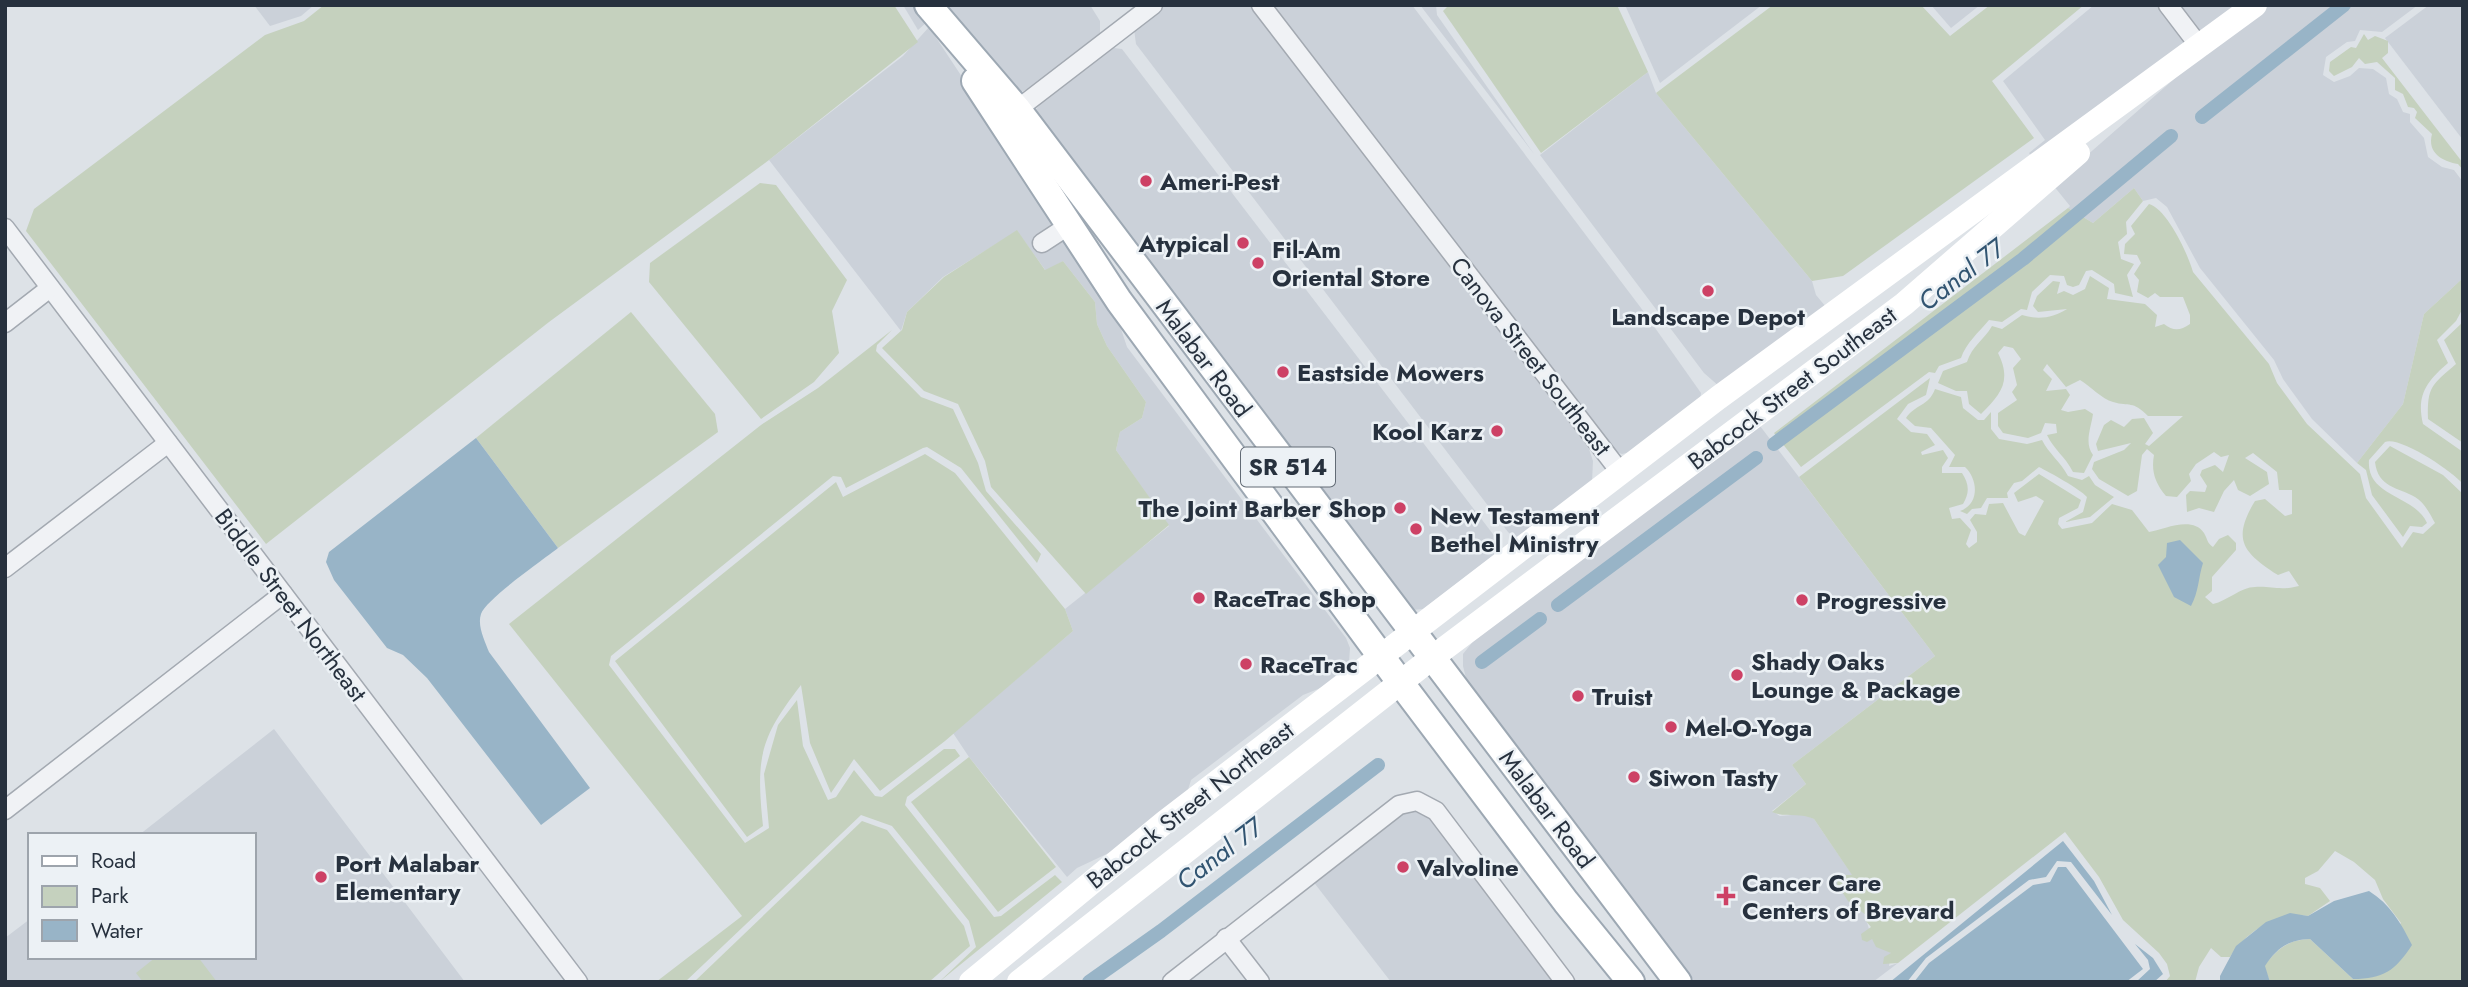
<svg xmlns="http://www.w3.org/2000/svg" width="2468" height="987" font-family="Jost,sans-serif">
	<rect width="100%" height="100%" fill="#dde2e7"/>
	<g fill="#cbd1d9">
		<path d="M254,5H314L301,16L270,26Z"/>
		<path d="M903,5H918L928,21L918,30Z"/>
		<path d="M934,5H1090L1100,21V33L1034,86L1021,92L1007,89Z"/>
		<path d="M1163,5H1251L1589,449L1593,461L1592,482L1515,538L1508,532L1136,44L1134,29Z"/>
		<path d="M1268,5H1412L1641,308L1701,393L1700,401L1634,451L1622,454L1607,448Z"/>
		<path d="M1420,5H1436L1437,15L1534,154Z"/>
		<path d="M1625,5H1762L1660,83Z"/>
		<path d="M1931,5H1980L1951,28Z"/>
		<path d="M2094,5H2243L2033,159L2029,153L2045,140L2003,81Z"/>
		<path d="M2267,5H2418L2382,32L2360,30L2355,41L2347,42L2326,57L2323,75L2334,82L2350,76L2359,68L2373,69L2386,78L2389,94L2397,99L2403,112L2410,114V122L2424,138L2428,157L2442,167L2454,170L2463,182V278L2424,314L2403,404L2357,463L2312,419L2283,379L2274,360L2200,268L2167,207L2156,198L2143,201L2134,188L2093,223L2068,208L2070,206L2053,185L2205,52Z"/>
		<path d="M2429,5H2463V140L2385,38Z"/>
		<path d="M929,27L1113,305L1127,347L1346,638L1350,648L1349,662L1343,674L1328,685L1303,695L1191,780L1187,793L1113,851L1077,868L1067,877L969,757L953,733L1073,631L1065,609L1169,526L1116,450L1120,432L1142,418L1146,402L1107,346L1097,324L1095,302L1063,261L1046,271L1017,231L943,277L907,312L901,331L769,160L903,56Z"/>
		<path d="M1114,48L1122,49L1499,542L1502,549L1423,609L1412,610L1035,111L1044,98L1106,51Z"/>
		<path d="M1648,72L1656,93L1812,281L1816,295L1826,307L1720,387L1704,373L1540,155Z"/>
		<path d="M1757,422L1935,656L1792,765L1806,784L1772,811L1780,816L1804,814L1814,819L1853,876L1872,939L1891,953L1889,966L1898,963L1873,982H1695L1477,692L1466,678L1463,666V654L1475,639Z"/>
		<path d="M274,729L465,982H5V938L30,919V957H254V835H139Z"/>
		<path d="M1413,811L1429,817L1557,982H1391L1312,880L1401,812Z"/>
	</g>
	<g fill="#c5d1be">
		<path d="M324,5H894L918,42L769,160L549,322L266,544L26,231L34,209L265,35L304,21Z"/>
		<path d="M1449,5H1617L1648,72L1541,153L1443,11Z"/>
		<path d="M1773,5H1921L1950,36L1990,5H2084L1992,81L2034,138L1843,276L1812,281L1656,93Z"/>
		<path d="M2364,34L2368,40L2375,36L2388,41V53L2382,58L2463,163V170L2458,164C2442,161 2427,153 2432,134L2415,118L2417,112L2414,108L2408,107L2403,94L2395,90V78L2377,62L2365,64L2359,58L2352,67L2334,76L2329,71L2330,62L2351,47L2356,48Z"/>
		<path d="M760,183L776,185L847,280L832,311L839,353L814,382L761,419L649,282L650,263Z"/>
		<path d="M2134,188L2143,201L2126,222L2127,234L2118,242L2121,259L2134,264L2127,275L2133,297L2115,293L2114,284L2092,270L2086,271L2079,285L2073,287L2067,285L2064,276L2050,275L2032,292L2027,310L2021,309L2002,322L1989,320C1979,332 1966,343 1961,358L1939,366L1935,373L1929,372L1801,467L1774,433L2068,208L2093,223Z"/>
		<path d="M2149,204C2167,209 2188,254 2193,272L2269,364L2277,383L2307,424L2360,474L2366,498L2402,548L2413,532L2423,534L2435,523C2430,514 2424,502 2415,497C2398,487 2378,488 2375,462L2390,446L2443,475L2463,494V982H2270L2264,966C2278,948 2288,940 2310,939L2353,979L2401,923L2383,899L2375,880L2354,862L2335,851L2318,871L2305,878V884L2320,888L2330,901L2308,916C2277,911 2246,932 2230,957H2221L2211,948L2199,967L2195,982H2165L2170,976L2167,964L2159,953L2123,920L2099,877L2065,832L1898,963L1883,964L1884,957L1891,953L1876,947L1872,939L1867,942L1862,940L1861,934L1871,927L1865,920L1867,916L1848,901L1837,884L1839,875H1852L1814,819C1799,812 1785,818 1772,812L1806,784L1792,765L1935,656L1799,477L1930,378L1926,395L1908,404L1897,419L1911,432L1927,434L1935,445L1921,452L1922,455L1943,450L1948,458L1942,467V473H1962C1969,484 1970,492 1963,504L1949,508L1952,519L1960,518L1971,530L1966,544L1969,548L1977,542V532L1970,520L1975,514L1986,515L1989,504L2003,503L2019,533L2025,536L2044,501L2036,496L2018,502L2014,493L2039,474L2081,500L2078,508L2059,518L2058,524L2062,529L2092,523L2112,504L2132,510L2149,532C2163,530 2192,515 2204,533C2208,540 2207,543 2213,547L2219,539L2228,535L2236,543V550L2212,577V591L2205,597L2213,604C2227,601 2241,587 2255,587C2273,586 2279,591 2299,586L2289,571L2278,575C2242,552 2232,539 2255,501L2265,499L2285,516L2292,514V490H2279L2277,472L2253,453L2245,458L2267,472L2269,484L2250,496L2238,490L2234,480L2224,491L2214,512L2199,508L2187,512L2186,495L2190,491L2205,492L2207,486L2200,475L2202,470L2215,465L2223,472L2229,455L2221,457L2214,452L2196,464L2189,474L2191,481L2177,497L2166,496C2155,483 2151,471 2154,455L2147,449L2142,455L2137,491L2128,496L2099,479L2092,469L2094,462L2124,450L2131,443L2098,451L2096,444L2104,425L2111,420L2124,427L2132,419L2144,418L2153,433L2145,444L2149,446L2183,416H2148C2132,400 2130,407 2113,402C2102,399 2090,386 2080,380L2066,387L2047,364L2043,370L2052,379L2046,391L2066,389L2070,395L2061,410L2068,412L2085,409L2093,414C2091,428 2084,443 2093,455L2084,473L2073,472C2065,456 2054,450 2047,435L2057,433L2056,424L2045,423L2041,433L2028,438L2003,433L1998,426V413L2017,400L2012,392L2017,385L2013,368L2021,359L2013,348L2004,346L1998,353C2012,381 2001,394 1981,414L1969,404L1967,391H1956L1938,383L1943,371L1967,362C1972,346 1984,340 1992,326L2002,329L2022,315C2038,320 2053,318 2067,309L2038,312L2033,306L2037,296L2053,281L2060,282L2057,294L2064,291L2073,295L2085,289L2090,276L2109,288L2107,299L2145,304L2157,315L2155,327L2164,324C2173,331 2180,331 2190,324V315L2183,297H2160L2155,293L2148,298L2137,292L2139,280L2134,274L2141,263L2137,255L2124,254L2125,244L2135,234L2131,226Z"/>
		<path d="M1017,230L1045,270L1063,261L1095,302L1097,324L1107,346L1146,402L1142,418L1120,432L1116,450L1169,525L1086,594L991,487L985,461L958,404L924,391L882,348L902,330L907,312L944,277Z"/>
		<path d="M2463,278V308L2456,321L2437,340L2448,363C2427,381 2416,395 2423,424L2463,452V484C2452,471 2400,436 2385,442L2369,460C2366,497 2415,495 2427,523L2422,527L2410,526L2403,537L2372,495L2366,470L2357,463L2403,404L2424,314Z"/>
		<path d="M631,312L715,414L718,432L558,548L476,438Z"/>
		<path d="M2463,322V443L2428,419C2427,386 2432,385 2456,364L2444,340Z"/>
		<path d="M892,330L877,345L876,351L921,397L953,409L978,463L986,491L1041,554L1037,563L961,468L927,447L923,448L846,488L841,477L833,476L611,656L609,665L745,843L769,828L764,774L778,725L797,700L803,746L828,800L836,797L854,770L875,796L882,797L944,749H955L960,756L907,797L905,805L994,917L1001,916L1055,875L1062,882L939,982L976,947L969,921L892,826L861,815L685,982H656L742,916L509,624L761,425L818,388Z"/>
		<path d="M1935,389L1961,397L1963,408L1978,420H1984L1991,412V429L1999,439L2027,444L2042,440C2049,454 2060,461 2068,476L2082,480L2089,476L2095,485L2114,497L2090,517L2065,522L2083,512L2087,497C2080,489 2049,472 2039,467L2022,481L2014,483L2007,493L2008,498H1987L1981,508L1972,509L1967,514L1960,511C1980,504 1978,479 1965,467H1949L1955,455L1931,428L1915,426L1906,418C1914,405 1929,406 1935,389Z"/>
		<path d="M925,454L955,473L1065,609L1073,631L945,741L880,791L854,759L831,793L810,743L801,685C759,739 756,758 763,826L747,837L615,661L836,482L843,497Z"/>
		<path d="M969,757L1056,867L998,912L911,802Z"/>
		<path d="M862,821L887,830L964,926L970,946L929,982H694Z"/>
		<path d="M156,957H198L217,982H143L136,973Z"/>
	</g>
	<g fill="#98b4c7">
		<path d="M476,438L558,548C543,560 486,599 481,614C477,626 485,641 489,652L590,788L541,825L427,678L403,655L387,648L334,580L326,562L329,552Z"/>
		<path d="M2180,540L2203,563C2198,579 2199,591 2191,606L2174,597L2158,565L2166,557L2167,543Z"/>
		<path d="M2063,841L2094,881L2112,915L2071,862L2057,861L2046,877L2029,880L1926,958L1907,982H1890Z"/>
		<path d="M2058,867H2066L2143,969L2126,982H1914L1929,963L2033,885L2050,882Z"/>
		<path d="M2369,891C2390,904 2401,923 2412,945C2395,971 2383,979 2353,979L2310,939C2288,940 2277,948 2265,966L2270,982H2220V976L2236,946L2266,922L2290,913L2308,916L2334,901Z"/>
		<path d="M2135,944L2153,958L2163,974L2154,982H2136L2150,969L2148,960Z"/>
	</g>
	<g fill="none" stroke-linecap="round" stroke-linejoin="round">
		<g stroke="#98b4c7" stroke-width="14">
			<path d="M2202,117L2344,5"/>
			<path d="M1774,444L2023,259L2171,136"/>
			<path d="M1558,605L1756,458"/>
			<path d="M1482,662L1540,619"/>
			<path d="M1089,982L1161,931L1378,765"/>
		</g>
		<defs>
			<g id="minor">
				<path d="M1261,5L1621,473"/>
				<path d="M2168,5L2200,47"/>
				<path d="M1010,115L1153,5"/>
				<path d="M5,228L578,982"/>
				<path d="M1042,243L1068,226"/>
				<path d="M5,323L50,288"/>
				<path d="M5,568L168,443"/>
				<path d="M5,810L283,594"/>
				<path d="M1226,938L1260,982"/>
				<path d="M1172,982L1399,805L1417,801L1436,811L1565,982"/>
			</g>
			<g id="primary">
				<path d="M928,5L1018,110L1678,982"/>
				<path d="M975,81L1119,301L1400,682L1566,902L1631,982"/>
			</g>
		</defs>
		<use href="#minor" stroke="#a3a9b1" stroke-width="21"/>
		<use href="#primary" stroke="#9da8b3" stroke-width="30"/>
		<use href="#minor" stroke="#f0f2f5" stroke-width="18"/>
		<g stroke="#fff" stroke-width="24">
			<path d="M971,982L1165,822L1718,398L2255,5"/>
			<path d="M1019,982L1433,657L1904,304L2078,153"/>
		</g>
		<use href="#primary" stroke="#fff" stroke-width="26"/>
	</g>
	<g fill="#cd4165" stroke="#ecf1f5" stroke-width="2.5">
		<circle cx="1146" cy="181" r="7"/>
		<circle cx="1243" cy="243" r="7"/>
		<circle cx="1258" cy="263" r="7"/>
		<circle cx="1708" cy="291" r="7"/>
		<circle cx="1283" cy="372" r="7"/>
		<circle cx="1497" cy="431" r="7"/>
		<circle cx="1400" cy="508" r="7"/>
		<circle cx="1416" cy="529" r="7"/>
		<circle cx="1199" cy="598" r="7"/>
		<circle cx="1802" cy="600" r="7"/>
		<circle cx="1246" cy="664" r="7"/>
		<circle cx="1737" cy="675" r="7"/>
		<circle cx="1578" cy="696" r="7"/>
		<circle cx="1671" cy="727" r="7"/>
		<circle cx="1634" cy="777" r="7"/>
		<circle cx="1403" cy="867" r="7"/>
		<circle cx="321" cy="877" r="7"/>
		<path d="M1722.5 885.5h7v7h7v7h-7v7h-7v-7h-7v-7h7z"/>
	</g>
	<g text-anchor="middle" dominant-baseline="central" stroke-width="5" stroke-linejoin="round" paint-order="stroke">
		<rect fill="#ecf1f5" stroke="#626b75" stroke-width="2" x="1241" y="447.5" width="94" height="39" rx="5"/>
		<g font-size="23" font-weight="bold" fill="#27313e">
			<text x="1288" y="467">SR 514</text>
		</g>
		<g font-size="24" font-weight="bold" fill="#27313e" stroke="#ecf1f5" text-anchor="start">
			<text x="1160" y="181">Ameri-Pest</text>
			<text x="1229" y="243" text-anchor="end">Atypical</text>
			<text x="1272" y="249">Fil-Am<tspan x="1272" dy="28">Oriental Store</tspan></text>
			<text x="1708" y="316" text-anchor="middle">Landscape Depot</text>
			<text x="1297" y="372">Eastside Mowers</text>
			<text x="1483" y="431" text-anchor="end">Kool Karz</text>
			<text x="1386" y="508" text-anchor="end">The Joint Barber Shop</text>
			<text x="1430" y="515">New Testament<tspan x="1430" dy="28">Bethel Ministry</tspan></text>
			<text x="1213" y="598">RaceTrac Shop</text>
			<text x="1816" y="600">Progressive</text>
			<text x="1751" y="661">Shady Oaks<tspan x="1751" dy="28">Lounge &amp; Package</tspan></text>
			<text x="1260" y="664">RaceTrac</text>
			<text x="1592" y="696">Truist</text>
			<text x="1685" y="727">Mel-O-Yoga</text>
			<text x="1648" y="777">Siwon Tasty</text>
			<text x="335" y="863">Port Malabar<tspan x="335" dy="28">Elementary</tspan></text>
			<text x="1417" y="867">Valvoline</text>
			<text x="1742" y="882">Cancer Care<tspan x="1742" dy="28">Centers of Brevard</tspan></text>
		</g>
		<g font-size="24" fill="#27313e" stroke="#ecf1f5">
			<text transform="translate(1531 356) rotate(52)">Canova Street Southeast</text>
			<text transform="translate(1204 358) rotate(53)">Malabar Road</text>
			<text transform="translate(1792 388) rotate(-37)">Babcock Street Southeast</text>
			<text transform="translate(291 605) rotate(53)">Biddle Street Northeast</text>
			<text transform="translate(1190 805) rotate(-38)">Babcock Street Northeast</text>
			<text transform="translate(1547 809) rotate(53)">Malabar Road</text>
		</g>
		<g font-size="26" font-style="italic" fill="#315471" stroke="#ecf1f5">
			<text transform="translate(1961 275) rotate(-37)">Canal 77</text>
			<text transform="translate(1219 854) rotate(-37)">Canal 77</text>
		</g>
	</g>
	<rect width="2468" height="987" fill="none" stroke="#27313e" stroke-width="14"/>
	<rect x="28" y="833" width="228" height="126" fill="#ecf1f5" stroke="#9da4ac" stroke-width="2"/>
	<rect x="42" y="856" width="35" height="10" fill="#ffffff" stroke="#9da4ac" stroke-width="2"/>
	<text x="91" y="868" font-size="21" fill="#27313e">Road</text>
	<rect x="42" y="886" width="35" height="21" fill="#c5d1be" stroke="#9da4ac" stroke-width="2"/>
	<text x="91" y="903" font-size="21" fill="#27313e">Park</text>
	<rect x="42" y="920" width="35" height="21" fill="#98b4c7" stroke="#9da4ac" stroke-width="2"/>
	<text x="91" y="938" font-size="21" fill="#27313e">Water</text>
</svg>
